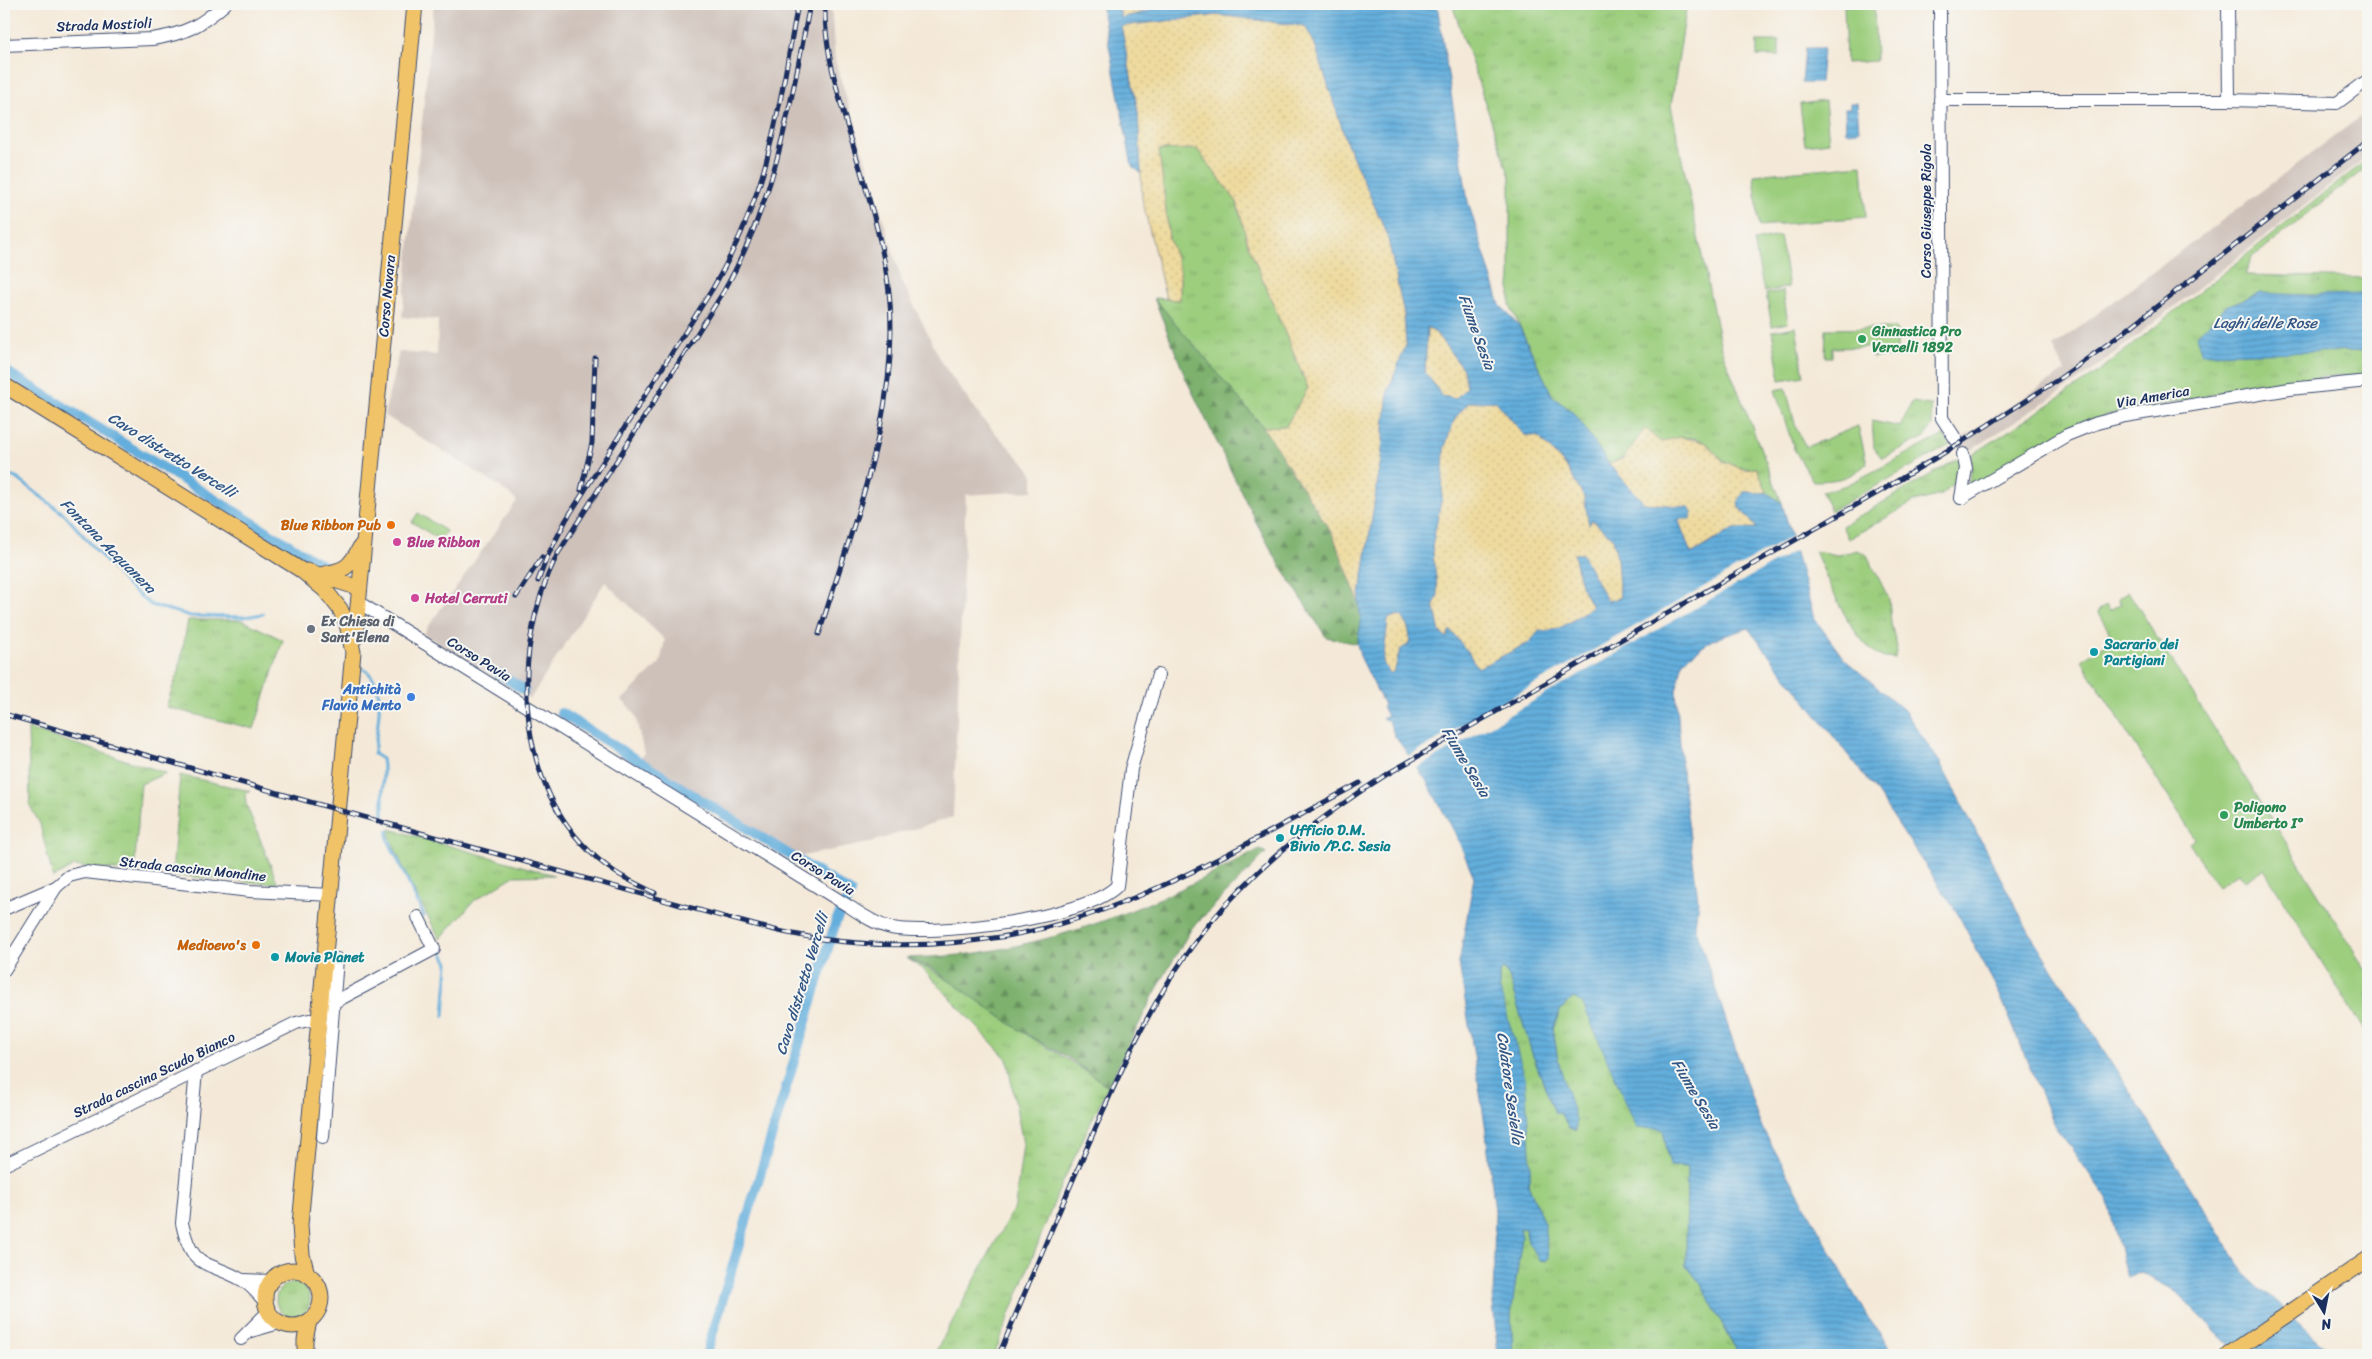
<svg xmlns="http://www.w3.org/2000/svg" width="2372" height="1359" font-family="Sriracha,sans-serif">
	<defs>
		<pattern id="grass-tufts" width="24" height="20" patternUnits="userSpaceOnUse" patternTransform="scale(1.25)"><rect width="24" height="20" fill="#9cce7e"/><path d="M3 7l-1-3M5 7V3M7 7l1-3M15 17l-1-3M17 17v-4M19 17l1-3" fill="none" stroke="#86b16f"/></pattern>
		<pattern id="forest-firs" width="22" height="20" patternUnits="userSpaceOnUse" patternTransform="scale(1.25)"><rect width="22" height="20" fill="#7db16d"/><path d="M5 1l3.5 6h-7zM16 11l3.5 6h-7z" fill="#66905d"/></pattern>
		<pattern id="sand-dots" width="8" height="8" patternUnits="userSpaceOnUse" patternTransform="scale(1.25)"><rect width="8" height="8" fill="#eeda9e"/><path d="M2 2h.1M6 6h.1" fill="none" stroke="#ccbb8a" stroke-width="1.8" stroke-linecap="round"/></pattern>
		<pattern id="water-rules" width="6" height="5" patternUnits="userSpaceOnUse" patternTransform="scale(1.25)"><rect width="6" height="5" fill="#63aedc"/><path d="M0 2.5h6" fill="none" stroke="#518eb6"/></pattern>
	</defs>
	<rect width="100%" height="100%" fill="#f6f6f2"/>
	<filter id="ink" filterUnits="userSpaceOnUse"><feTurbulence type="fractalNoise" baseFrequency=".02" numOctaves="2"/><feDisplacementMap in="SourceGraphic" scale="10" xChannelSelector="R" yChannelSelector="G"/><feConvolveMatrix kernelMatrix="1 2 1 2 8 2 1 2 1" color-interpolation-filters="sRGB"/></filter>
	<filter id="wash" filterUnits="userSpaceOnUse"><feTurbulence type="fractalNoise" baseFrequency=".0096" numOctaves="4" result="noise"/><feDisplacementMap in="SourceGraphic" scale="20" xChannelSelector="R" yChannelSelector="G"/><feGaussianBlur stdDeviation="1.12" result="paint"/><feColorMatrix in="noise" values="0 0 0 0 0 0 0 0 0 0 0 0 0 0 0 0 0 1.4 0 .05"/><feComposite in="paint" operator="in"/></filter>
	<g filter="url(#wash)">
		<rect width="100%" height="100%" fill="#f4e9d8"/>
		<g fill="#cec1ba">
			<path d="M434,4H831L835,60L902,281L942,363L982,419L1027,466L1033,475V491L966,495L953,817L864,844L798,857L639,758L644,754L635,714L622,700L660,663L665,640L605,582L530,699L423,634L517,501L499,486L384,415L399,352L437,355L438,320L402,317Z"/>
			<path d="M2368,111V156L2088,374L1970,451L1961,439L2065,371L2053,347Z"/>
		</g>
		<g fill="url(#grass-tufts)" stroke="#5c7e6e">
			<path d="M1452,4H1687L1671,106L1721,348L1782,503L1767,493L1757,468C1741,470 1727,465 1715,453C1712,450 1709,444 1705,442C1679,427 1633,454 1609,464L1575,414L1553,397L1510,306V177Z"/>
			<path d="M1197,149L1237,202L1248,244L1308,388L1286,426L1263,427L1154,298L1180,300V270L1169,238L1159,150Z"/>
			<path d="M2368,159V166L2252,258L2245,275L2368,278V374L2332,376L2227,392L2106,415L1966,490L1971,473L1972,455L2094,375Z"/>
			<path d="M1786,388L1796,428L1806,447L1858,426L1867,463C1851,479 1835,481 1813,481L1794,449L1775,390Z"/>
			<path d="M1912,402L1931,405L1932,426L1925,437L1882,458L1874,448L1872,421L1900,427Z"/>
			<path d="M1944,435L1950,445L1831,511L1822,492L1847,485Z"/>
			<path d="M1961,457V466L1956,481L1941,495L1914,502L1848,539L1842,526Z"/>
			<path d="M1858,550L1867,555L1889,599L1891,624L1897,647L1895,658C1890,658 1884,659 1880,656C1851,640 1828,581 1815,551L1838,555Z"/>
			<path d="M188,620H242L283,640L254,729L166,707L179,669Z"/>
			<path d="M28,729L166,773L141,784L134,872L74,866L53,878L40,824L30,806Z"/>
			<path d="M180,775L250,791L245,793L246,804L278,884L172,875Z"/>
			<path d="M390,829L554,875L514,876L475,900L440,939L410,883L391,839Z"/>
			<path d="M908,959C950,976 983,1006 1021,1031C1050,1049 1079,1066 1108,1086L1059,1190L994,1355H934L1015,1206L1023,1144L1007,1059L923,969Z"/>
			<path d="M1503,968L1509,977L1532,1053L1555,1113H1560L1569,1128L1553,1029L1560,1011L1573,996L1583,1003L1663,1128L1670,1166L1687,1167L1686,1265L1701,1284L1739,1355H1513L1511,1315L1522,1237L1519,1227L1525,1229L1529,1242L1544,1223L1528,1184L1531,1166L1499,987V974Z"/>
			<circle cx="293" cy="1300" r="17"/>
		</g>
		<g fill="url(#forest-firs)" stroke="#4c7066">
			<path d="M1154,298L1263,427L1333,535L1359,602L1361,623L1357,644L1326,637L1275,557L1255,520L1186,379Z"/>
			<path d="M1260,849L1266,853L1191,929L1154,994L1108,1086L1067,1057L1021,1031L933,969L906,958C933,957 963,956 990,951C1091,933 1170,897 1260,849Z"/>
		</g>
		<g fill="url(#sand-dots)" stroke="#84847e">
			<path d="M1118,4H1138L1146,12L1121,18Z"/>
			<path d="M1218,15L1305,26L1314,42L1348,146L1387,234L1404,314L1406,345L1388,391L1381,459L1359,602L1333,535L1263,427L1286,426L1308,388L1248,244L1237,202L1197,149L1159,150L1169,238L1180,270V300L1166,299L1142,198L1138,112L1121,26Z"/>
			<path d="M1427,326L1436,333L1463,369L1467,387L1455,399L1442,396L1425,372Z"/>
			<path d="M1496,401L1524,434L1539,437L1567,468L1584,497L1589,524L1591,519L1613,538L1617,558L1620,598L1607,601L1582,554H1575L1581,585L1592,607C1573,618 1562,633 1539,632L1529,643L1478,668L1467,651L1449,631L1447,638L1440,633L1434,605L1438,595L1432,546L1442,496L1444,449L1455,418L1469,402Z"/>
			<path d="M1645,428L1660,442L1680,437L1705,442L1723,461L1745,470L1757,468L1767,493L1744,492L1743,512L1757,528L1715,539L1691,554L1678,519L1689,507L1644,503L1609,464L1624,458Z"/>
			<path d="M1397,615H1402C1408,626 1411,632 1409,644L1400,650L1395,670L1390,674L1383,663L1388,619Z"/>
		</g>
		<g fill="#9cce7e" stroke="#5c7e6e">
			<path d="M1874,5L1876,61L1846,63L1844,6Z"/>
			<rect x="1757" y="41" width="22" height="15"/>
			<path d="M1825,101L1829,142L1805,145L1800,104Z"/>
			<path d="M1862,165L1866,217L1759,226L1754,175Z"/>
			<path d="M1780,236L1789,287L1764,292L1754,241Z"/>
			<path d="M1783,291L1788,323L1772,326L1766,294Z"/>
			<path d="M1796,327L1804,376L1780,380L1772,331Z"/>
			<path d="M1892,328L1897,330V357H1872V347L1832,348V357H1825L1826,329Z"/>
			<path d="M418,513L446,531L440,540L412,522Z"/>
			<path d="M2128,591L2368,973V1037L2264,869L2245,881L2239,873L2218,887L2189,843L2195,839L2081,660L2114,639L2097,612L2106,605L2110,611L2121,604L2118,598Z"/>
		</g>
		<g fill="url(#water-rules)" stroke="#3f6e9d" fill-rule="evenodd">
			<path d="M1101,4H1118L1121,18L1146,12L1163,4H1437L1468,202L1500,305L1519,326L1553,397L1575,414L1609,464L1644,503L1689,507L1692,513L1691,519H1678L1691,554L1734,529L1757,528L1739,507L1738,502L1744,492L1767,493L1782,503L1814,618L1844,659L1904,710L1939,761L2029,932L2245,1274L2333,1355H2240L2172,1288L2141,1272L2127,1278L2107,1199L2052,1121L2000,995L1958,914L1874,788L1748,628L1712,640L1683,661L1676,691L1683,783L1698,900L1695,926L1760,1124L1866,1315L1896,1355H1739L1701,1284L1686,1265L1687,1167L1670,1166L1663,1129L1637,1128L1583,1004L1573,997L1560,1011L1553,1029L1558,1061L1576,1120V1131L1569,1128L1560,1113H1555L1532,1053L1509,977L1503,968L1499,974V987L1525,1078L1531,1167L1528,1184L1544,1223L1548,1258L1546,1261L1539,1260L1528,1242L1525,1229L1520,1228L1522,1237L1511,1315L1513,1355H1498L1493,1303L1495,1211L1485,1124L1459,963L1474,877L1455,833L1426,780L1395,736L1389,721L1382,718L1387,716L1382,707L1384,705L1360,656L1357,644L1361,623L1359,602L1381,459L1388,391L1406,345L1404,314L1387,234L1348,146L1314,42L1305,26L1218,15L1121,26L1138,112L1141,173L1132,166ZM1427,327L1436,333L1463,369L1467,387L1455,399L1442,396L1425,372ZM1496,401L1524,435L1539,437L1567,467L1584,497L1589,525L1592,519L1613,538L1617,558L1620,598L1607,601L1582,554H1574L1581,585L1592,607C1573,618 1562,633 1539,631L1529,643L1478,668L1467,651L1450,630L1447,638L1440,633L1434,605L1438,595L1432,546L1442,496L1444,449L1455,418L1469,402ZM1397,615L1402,616C1408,626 1411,632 1409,644L1400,650L1395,670L1390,674L1383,663L1388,619Z"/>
			<path d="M1805,48H1823L1820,83H1802Z"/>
			<path d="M1850,103H1857L1859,131L1846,132L1845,108H1850Z"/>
			<path d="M2260,293L2305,295L2368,294V351L2202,354L2196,336L2226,306Z"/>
		</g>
		<path fill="#f4e9d8" d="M1794,535L1798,549L1415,769L1407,757Z"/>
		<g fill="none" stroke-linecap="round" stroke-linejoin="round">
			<g stroke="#63aedc" stroke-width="3">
				<path d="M4,473L18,479L65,515L128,586L151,605L191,616L244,617L263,614"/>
				<path d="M360,667C391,682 376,726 374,754L382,759L383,766V816"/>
				<path d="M388,831V839L424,916"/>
				<path d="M438,944L448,963L444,1016"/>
			</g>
			<g stroke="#63aedc" stroke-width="10">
				<path d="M4,370L325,567"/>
				<path d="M498,673L524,690"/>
				<path d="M561,713L851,893L836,921L706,1355"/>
			</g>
		</g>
	</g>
	<g filter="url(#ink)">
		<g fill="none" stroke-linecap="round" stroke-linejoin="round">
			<defs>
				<g id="minor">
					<path d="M1940,4L1942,418L1957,441"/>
					<path d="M2228,4L2229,100"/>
					<path d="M4,45L152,39C185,34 200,26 225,4"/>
					<path d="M1940,100H2229L2337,103L2368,80"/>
					<path d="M1961,498L2067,435L2097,423L2125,416L2290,389L2368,381"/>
					<path d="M1961,498L1966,468L1963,454"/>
					<path d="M358,602L850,907C862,915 877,925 891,928C938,936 1084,919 1117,886L1131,769L1158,675"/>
					<path d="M4,909L56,887"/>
					<path d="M4,970L56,887L69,876L85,872L250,891L332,895"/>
					<path d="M329,1005L434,949L418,917"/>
					<path d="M196,1071L182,1223C192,1271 207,1260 242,1280C252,1286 258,1294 265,1302"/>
					<path d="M323,1137L337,959"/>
					<path d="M4,1165L296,1023L309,1020L319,1022"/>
					<path d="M243,1280L271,1281"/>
					<path d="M251,1331L279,1323"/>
					<path d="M241,1339L268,1312"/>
				</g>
				<g id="major">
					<path d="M4,385L301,570L325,590L340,609L347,624L353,652L300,1225L302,1255L307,1274"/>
					<path d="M307,571L359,588"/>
					<path d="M320,575C345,570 349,569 361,546"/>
					<path d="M355,638L415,4"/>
					<circle cx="293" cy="1298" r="28"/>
					<path d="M305,1355V1340L309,1321"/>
					<path d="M2228,1355L2368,1259"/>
				</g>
			</defs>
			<use href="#minor" stroke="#3c4b70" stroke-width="14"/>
			<use href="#major" stroke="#3c4b70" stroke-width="17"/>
			<use href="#minor" stroke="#fff" stroke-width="12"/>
			<use href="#major" stroke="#f1c369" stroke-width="15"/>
			<defs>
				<g id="rail">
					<path d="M581,490L592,443L595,358"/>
					<path d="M538,581L547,557L566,520L713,288C738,245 759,195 770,146C782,99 789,51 798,4"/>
					<path d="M516,597L542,557"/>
					<path d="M819,634C853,522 904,403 888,284C880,226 860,171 844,115C834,79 824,42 825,4"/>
					<path d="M4,714C175,764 347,813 519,860C572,875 625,889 677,904C714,914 751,925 788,933C858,948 930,948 1001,937C1130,916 1246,843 1360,783"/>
					<path d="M655,893C642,886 627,880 615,872C514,804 507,656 557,555L724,291C775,202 791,103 810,4"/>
					<path d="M999,1355C1027,1287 1056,1218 1086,1150C1120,1071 1155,990 1210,923C1261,862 1322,815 1389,773L1884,489L1960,443L2059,379L2119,336L2368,141"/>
				</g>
			</defs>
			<use href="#rail" stroke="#1b2f5e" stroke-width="5"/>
			<use href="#rail" stroke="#f6f6f2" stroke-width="3" stroke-dasharray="9" stroke-linecap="butt"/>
		</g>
	</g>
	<g fill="#2e9e5b" stroke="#f6f6f2" stroke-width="2">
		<circle cx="1862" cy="339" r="5"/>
		<circle cx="2224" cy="815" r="5"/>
	</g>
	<g fill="#e8710a" stroke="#f6f6f2" stroke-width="2">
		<circle cx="391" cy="525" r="5"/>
		<circle cx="256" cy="945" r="5"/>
	</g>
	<g fill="#d1479c" stroke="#f6f6f2" stroke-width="2">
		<circle cx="397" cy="542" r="5"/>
		<circle cx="415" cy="598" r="5"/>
	</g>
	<circle fill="#6b7280" stroke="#f6f6f2" stroke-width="2" cx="311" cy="629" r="5"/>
	<g fill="#0f9aa8" stroke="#f6f6f2" stroke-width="2">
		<circle cx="2094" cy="652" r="5"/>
		<circle cx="1280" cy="838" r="5"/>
		<circle cx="275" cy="957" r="5"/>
	</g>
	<circle fill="#3f7fe0" stroke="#f6f6f2" stroke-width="2" cx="411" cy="697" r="5"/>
	<g text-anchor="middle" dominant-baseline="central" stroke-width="4" stroke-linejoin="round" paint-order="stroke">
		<g font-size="14" fill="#1b2f5e" stroke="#f6f6f2">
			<text transform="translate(104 25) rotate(-2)">Strada Mostioli</text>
			<text transform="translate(1926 211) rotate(-90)">Corso Giuseppe Rigola</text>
			<text transform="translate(387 296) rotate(-85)">Corso Novara</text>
			<text transform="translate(2153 397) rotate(-10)">Via America</text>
			<text transform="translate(479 659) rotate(32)">Corso Pavia</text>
			<text transform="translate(193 869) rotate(6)">Strada cascina Mondine</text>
			<text transform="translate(823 873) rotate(32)">Corso Pavia</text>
			<text transform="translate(154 1075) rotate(-26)">Strada cascina Scudo Bianco</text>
		</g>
		<g font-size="14" font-weight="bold" fill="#27864d" stroke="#f6f6f2" text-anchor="start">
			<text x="1872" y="331">Ginnastica Pro<tspan x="1872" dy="16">Vercelli 1892</tspan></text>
			<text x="2234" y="807">Poligono<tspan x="2234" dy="16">Umberto I°</tspan></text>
		</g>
		<g font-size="14" font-weight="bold" fill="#c56008" stroke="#f6f6f2" text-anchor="end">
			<text x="381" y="525">Blue Ribbon Pub</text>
			<text x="246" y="945">Medioevo's</text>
		</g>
		<g font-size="14" font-weight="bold" fill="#b23c85" stroke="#f6f6f2" text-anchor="start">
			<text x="407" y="542">Blue Ribbon</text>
			<text x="425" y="598">Hotel Cerruti</text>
		</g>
		<g font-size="14" font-weight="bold" fill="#5b616d" stroke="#f6f6f2" text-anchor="start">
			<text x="321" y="621">Ex Chiesa di<tspan x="321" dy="16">Sant'Elena</tspan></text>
		</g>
		<g font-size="14" font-weight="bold" fill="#0d838f" stroke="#f6f6f2" text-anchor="start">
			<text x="2104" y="644">Sacrario dei<tspan x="2104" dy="16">Partigiani</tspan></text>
			<text x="1290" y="830">Ufficio D.M.<tspan x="1290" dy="16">Bivio /P.C. Sesia</tspan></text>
			<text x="285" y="957">Movie Planet</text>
		</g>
		<g font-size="14" font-weight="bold" fill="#366cbe" stroke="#f6f6f2" text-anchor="end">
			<text x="401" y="689">Antichità<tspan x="401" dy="16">Flavio Mento</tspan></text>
		</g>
		<g font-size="15" font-style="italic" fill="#315584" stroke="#f6f6f2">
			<text x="2265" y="323">Laghi delle Rose</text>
			<text transform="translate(1477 332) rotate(70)">Fiume Sesia</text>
			<text transform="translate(172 455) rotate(32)">Cavo distretto Vercelli</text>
			<text transform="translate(108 546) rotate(45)">Fontana Acquanera</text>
			<text transform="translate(1466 762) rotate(59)">Fiume Sesia</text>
			<text transform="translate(802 984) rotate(-73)">Cavo distretto Vercelli</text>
			<text transform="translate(1510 1088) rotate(82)">Colatore Sesiella</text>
			<text transform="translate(1696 1094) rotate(59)">Fiume Sesia</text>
		</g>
	</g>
	<rect width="2372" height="1359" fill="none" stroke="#f6f6f2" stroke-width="20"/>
	<g transform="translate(2324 1312) rotate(170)" stroke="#f6f6f2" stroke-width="4" paint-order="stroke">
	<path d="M0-4L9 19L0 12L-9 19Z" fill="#1b2f5e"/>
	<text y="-8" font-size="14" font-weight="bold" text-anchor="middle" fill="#1b2f5e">N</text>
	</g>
</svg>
